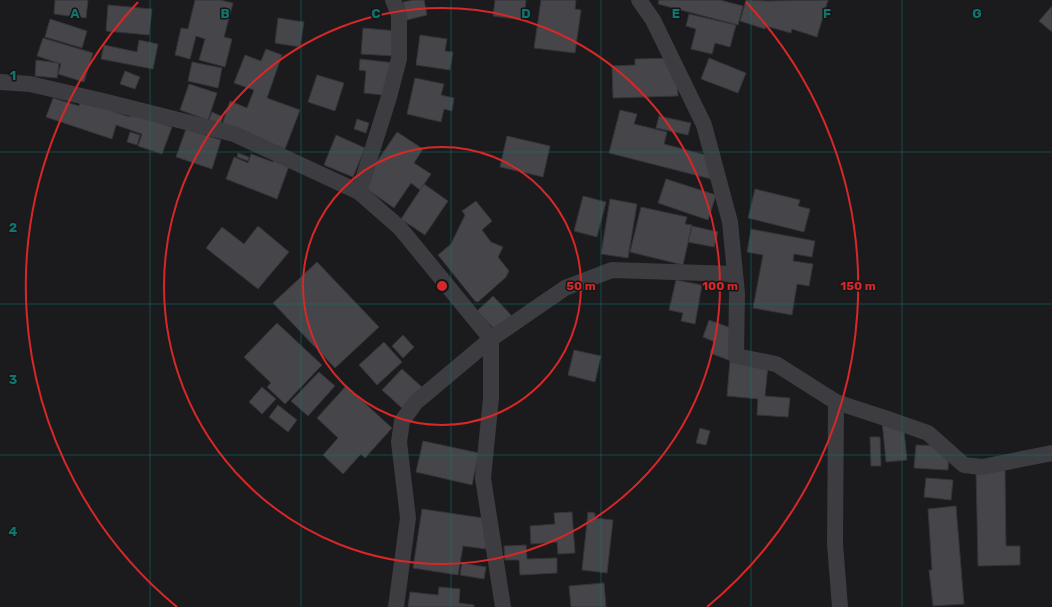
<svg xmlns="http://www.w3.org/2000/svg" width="1052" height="607" font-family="Rubik,sans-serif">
	<rect width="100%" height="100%" fill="#1b1a1d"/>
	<g fill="#45454a" stroke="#353439">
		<path d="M55,0H88L86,18L54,14Z"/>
		<path d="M195,0H220L233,3L224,37L232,39L225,67L199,60L205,39L196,36L190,59L175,55L181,28L188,29Z"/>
		<path d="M414,0H424L427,15L407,20L403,2Z"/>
		<path d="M495,0H526L524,20L493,16Z"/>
		<path d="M541,0H576L575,9L581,10L575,53L534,48Z"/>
		<path d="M659,0H720L743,6L738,25L658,4Z"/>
		<path d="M746,0L767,1L828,0L817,37L792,29L791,33L766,26L765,29L740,21Z"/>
		<path d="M108,5L152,9L149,35L106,31Z"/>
		<path d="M1052,6V32L1039,21Z"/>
		<path d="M689,14L736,25L730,47L715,43L712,54L691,49L696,29L686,26Z"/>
		<path d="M278,18L304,22L300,47L275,43Z"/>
		<path d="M50,19L87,31L82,48L45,37Z"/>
		<path d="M363,28L397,31L395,56L361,54Z"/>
		<path d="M420,35L447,39L445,51L453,52L450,70L416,65Z"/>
		<path d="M43,38L93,53L84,82L58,74L61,64L37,56Z"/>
		<path d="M139,40L158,44L153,69L101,59L104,45L137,52Z"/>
		<path d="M266,49L282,55L267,98L300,110L285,149L222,125L230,101L247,108L254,90L234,83L245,55L261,61Z"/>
		<path d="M676,58L678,96L613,98L612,66L635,65V59Z"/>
		<path d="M709,58L746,73L738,93L701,79Z"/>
		<path d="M360,59L395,63L392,96L364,93L366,71L359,70Z"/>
		<path d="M36,60L59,63L57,78L35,76Z"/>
		<path d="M192,62L222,68L218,88L188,81Z"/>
		<path d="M125,71L140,77L135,89L120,84Z"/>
		<path d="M317,75L344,83L335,111L308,102Z"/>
		<path d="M415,78L444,84L441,95L454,98L452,111L444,109L441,122L407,114Z"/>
		<path d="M189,84L217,93L208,120L180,110Z"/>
		<path d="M83,96L115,112L130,117L132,113L172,127L162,154L138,146L142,134L116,125L112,139L46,117L53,98L79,106Z"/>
		<path d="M620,110L637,114L634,124L667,132L664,144L717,158L711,179L609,153Z"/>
		<path d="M212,112L223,117L216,137L204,132Z"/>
		<path d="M659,116L691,123L688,135L656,128Z"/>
		<path d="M357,119L369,123L366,133L354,129Z"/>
		<path d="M186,129L221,140L212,169L176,157Z"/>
		<path d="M130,132L140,135L137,145L127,142Z"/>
		<path d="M397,132L423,149L414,163L431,174L420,190L411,183L394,208L361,185Z"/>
		<path d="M336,135L365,148L353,177L324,165Z"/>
		<path d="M507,136L550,146L543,177L500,167Z"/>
		<path d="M238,153L249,157L248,161L237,157Z"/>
		<path d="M251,154L273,162L274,161L289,166L277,199L226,179L234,157L248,163Z"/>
		<path d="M666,179L716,195L708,220L658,203Z"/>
		<path d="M424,184L448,201L425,235L401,219Z"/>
		<path d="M755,189L800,200L798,206L810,209L804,232L748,218Z"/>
		<path d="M583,196L606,202L597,237L574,231Z"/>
		<path d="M610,199L637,204L628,258L601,254Z"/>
		<path d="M476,201L492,221L482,230L491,242L503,247L498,257L509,271L506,277L478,302L475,301L438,255L451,244L465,215L462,211Z"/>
		<path d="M641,207L687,217L685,224L692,225L683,265L630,252Z"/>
		<path d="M258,226L289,252L258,289L206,248L222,227L244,244Z"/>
		<path d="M692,226L718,232L714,247L688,242Z"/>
		<path d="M751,229L815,241L812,257L794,254L793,261L813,264L809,286L797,284L792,315L753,308L763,255L747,252Z"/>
		<path d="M317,262L379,327L335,368L273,303Z"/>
		<path d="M676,280L702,285L695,324L681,321L683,313L669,310Z"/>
		<path d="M493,296L514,318L498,333L477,311Z"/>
		<path d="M709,320L742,332L731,361L710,353L715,342L703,337Z"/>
		<path d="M277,323L322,365L285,404L267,387L271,383L244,357Z"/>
		<path d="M403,335L414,347L403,358L392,346Z"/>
		<path d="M384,342L402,362L377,385L359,365Z"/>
		<path d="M574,350L601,356L595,382L568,375Z"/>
		<path d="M730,361L768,365L765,396L790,398L788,417L757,415L758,399L727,396Z"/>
		<path d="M402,369L423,388L403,409L382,390Z"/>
		<path d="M319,372L335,386L308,416L291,401Z"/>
		<path d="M346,386L392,428L365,458L361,454L343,474L323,455L338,438L317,418Z"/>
		<path d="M262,387L276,399L262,414L249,402Z"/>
		<path d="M278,405L297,420L288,432L269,417Z"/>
		<path d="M903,420L907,460L886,462L882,421Z"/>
		<path d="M700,428L710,431L706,445L696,443Z"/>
		<path d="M870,437H880L881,466H871Z"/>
		<path d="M423,441L479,453L472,485L416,472Z"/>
		<path d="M916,445L949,446L948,470L914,468Z"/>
		<path d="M1005,469L1006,546H1020V565L978,566L976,470Z"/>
		<path d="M926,478L953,480L951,500L924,497Z"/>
		<path d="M956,506L964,604L933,606L929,570H932L928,509Z"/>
		<path d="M422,509L490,519L486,549L463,546L458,575L413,568Z"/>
		<path d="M572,512L575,553L558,554L557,542L531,544L530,526L555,524L554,513Z"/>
		<path d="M588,512L595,513V518L613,520L607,573L582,570Z"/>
		<path d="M526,545L527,559L557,558V573L520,575L519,560H505L504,546Z"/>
		<path d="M462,563L486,567L484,579L460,575Z"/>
		<path d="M604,583L606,607H571L569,586Z"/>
		<path d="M439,587L460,589L459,603L474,605V607H408L410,592L438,595Z"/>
	</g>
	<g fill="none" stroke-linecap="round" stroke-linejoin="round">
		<g stroke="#3c3c41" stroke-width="16">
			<path d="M639,0L653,20L704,125L730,222L737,293L736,356L776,364L836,402L888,419L928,433L964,465L982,467L1052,453"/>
			<path d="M0,82L30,84L107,102L234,134L359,192L400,228L491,339L565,288L612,270L735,274"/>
			<path d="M359,192L389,97L399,59V15L393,0"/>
			<path d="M491,339V398L483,478L503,607"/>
			<path d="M836,402L835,544L840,607"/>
			<path d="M396,607L408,518L399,442L402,421L416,402L491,339"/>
		</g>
	</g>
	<path fill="none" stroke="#0f766e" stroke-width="1" stroke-opacity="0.55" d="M150,0V607M301,0V607M451,0V607M601,0V607M751,0V607M902,0V607M0,152H1052M0,304H1052M0,455H1052"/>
	<g fill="none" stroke="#d62828" stroke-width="2">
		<circle cx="442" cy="286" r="139"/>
		<circle cx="442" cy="286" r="278"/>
		<path d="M177 607A416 416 0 0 1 138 2M746 2A416 416 0 0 1 707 607"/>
	</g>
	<g font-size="13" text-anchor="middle" font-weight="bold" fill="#0f766e" stroke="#161518" stroke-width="3" stroke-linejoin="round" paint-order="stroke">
		<text x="75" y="18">A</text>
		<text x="225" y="18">B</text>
		<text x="376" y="18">C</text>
		<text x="526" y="18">D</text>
		<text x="676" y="18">E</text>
		<text x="827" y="18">F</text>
		<text x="977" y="18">G</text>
		<text x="13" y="80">1</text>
		<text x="13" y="232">2</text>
		<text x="13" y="384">3</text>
		<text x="13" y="536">4</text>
	</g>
	<circle cx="442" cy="286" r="6" fill="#d62828" stroke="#161518" stroke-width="2"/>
	<g font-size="12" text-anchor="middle" font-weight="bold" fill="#d62828" stroke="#161518" stroke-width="3" stroke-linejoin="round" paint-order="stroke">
		<text x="581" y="290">50 m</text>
		<text x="720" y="290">100 m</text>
		<text x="858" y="290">150 m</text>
	</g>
</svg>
